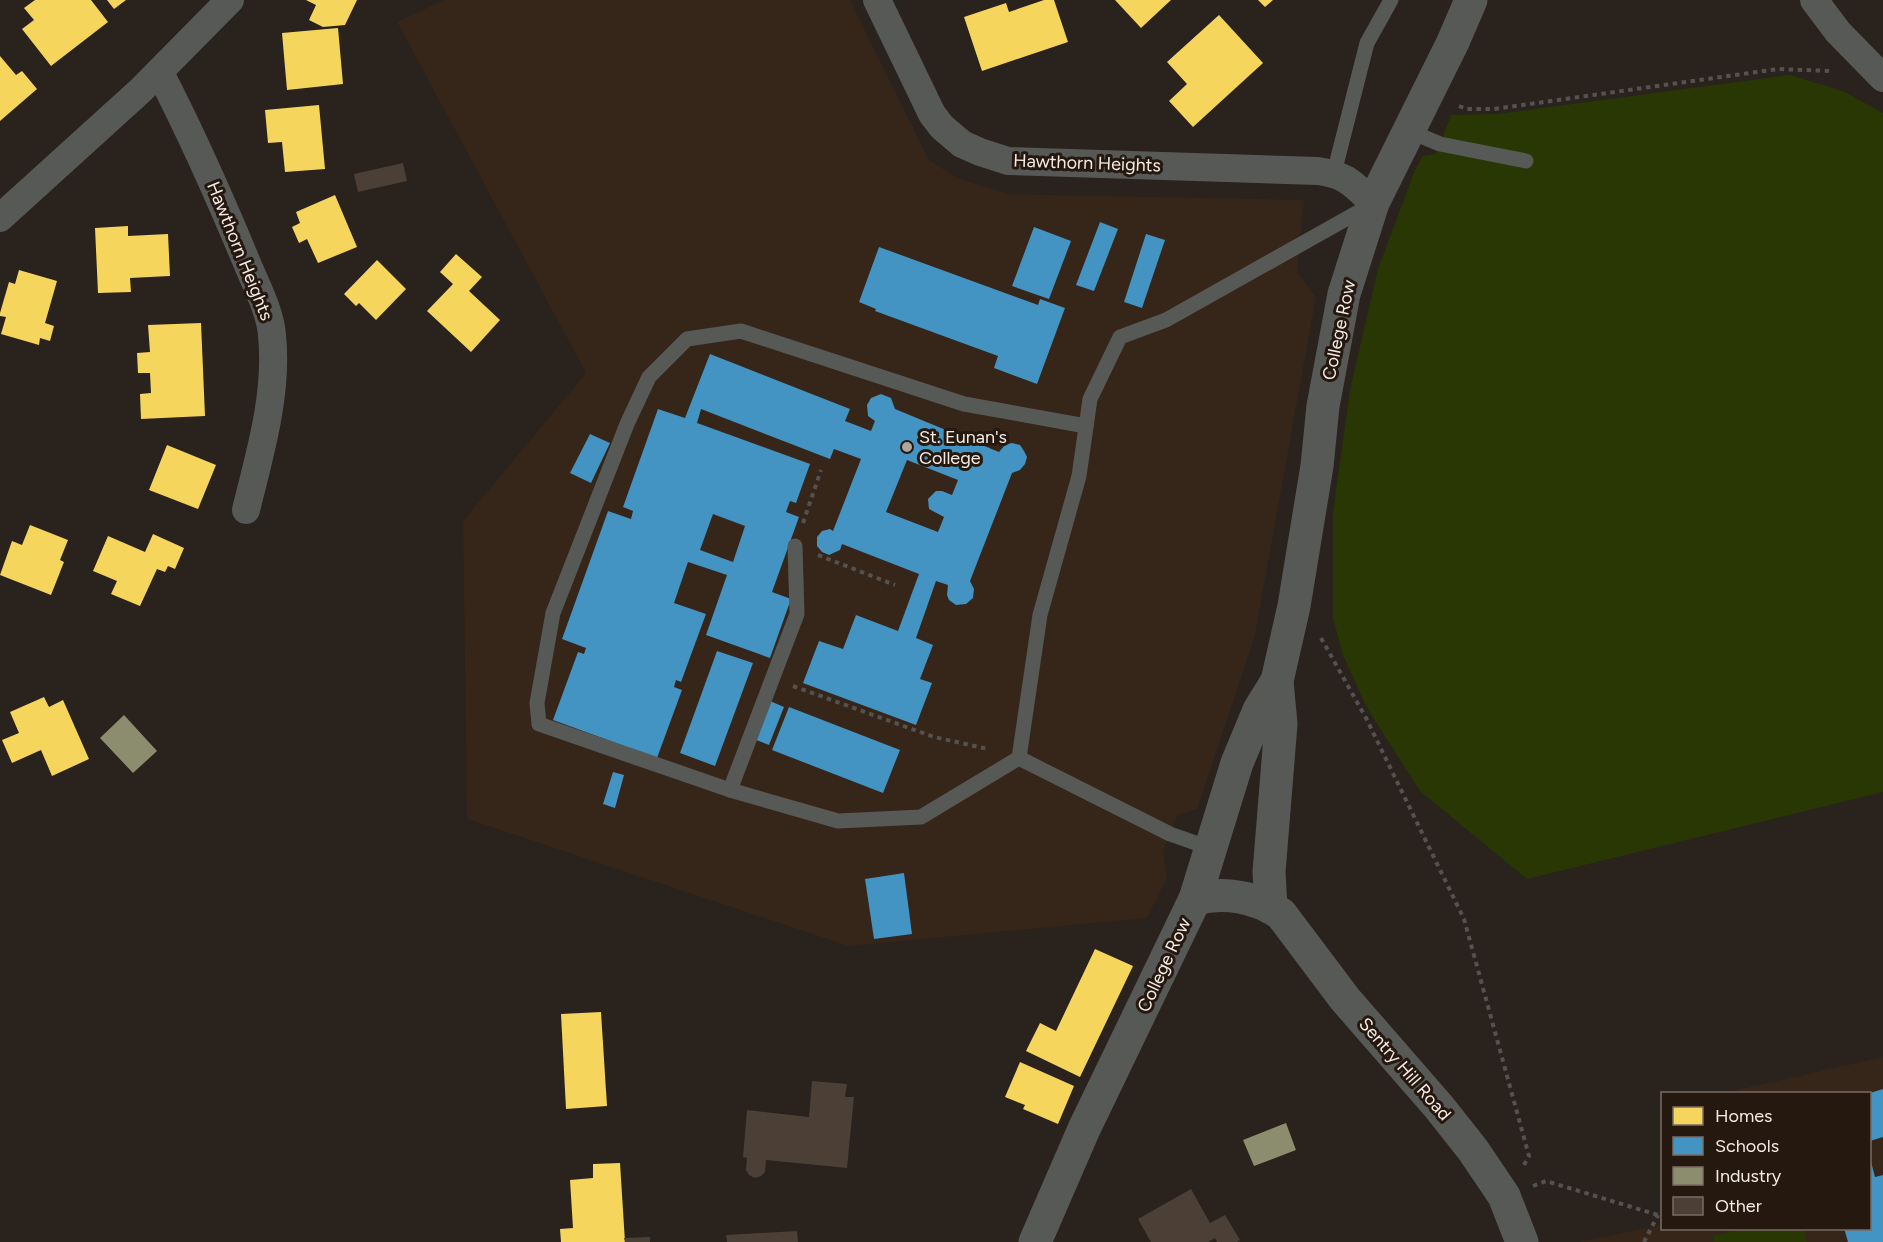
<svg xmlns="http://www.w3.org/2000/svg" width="1883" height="1242" font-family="Figtree,sans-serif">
	<rect width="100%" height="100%" fill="#2a221d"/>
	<g fill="#362519">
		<path d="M444,0H850L929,160L957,178L1009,194L1304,200L1297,272L1316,297L1255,635L1197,809L1178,815L1170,834L1163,851L1167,878L1147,918L848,946L467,819L463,521L586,373L397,22Z"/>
		<path d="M1883,1057V1242H1579L1662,1225V1228H1870V1094L1723,1093Z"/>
	</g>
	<g fill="#293704">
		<path d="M1790,75L1843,91L1883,113V792L1527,879L1420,791L1367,708L1343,655L1333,618V513L1350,390L1378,269L1415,170L1423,156L1436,154L1451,115L1497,114Z"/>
		<path d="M1743,1229H1804L1807,1242H1714L1713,1236Z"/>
	</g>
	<g fill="#f6d55c">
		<path d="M35,0H91L108,22L51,66L22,29L34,20L24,8Z"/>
		<path d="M107,0H126L114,9Z"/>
		<path d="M306,0H357L345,25L323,27L309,20L316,5Z"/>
		<path d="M1044,0H1054L1068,42L982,71L964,17L1006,3L1009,12Z"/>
		<path d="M1115,0H1171L1141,28Z"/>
		<path d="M1258,0H1273L1265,7Z"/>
		<path d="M1219,15L1263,63L1193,127L1169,101L1187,84L1167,62Z"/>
		<path d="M338,28L343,84L287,90L282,33Z"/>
		<path d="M0,56L16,75L22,71L37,89L0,121Z"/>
		<path d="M319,105L325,169L285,172L282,142L268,143L265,110Z"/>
		<path d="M335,195L357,247L318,263L307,239L299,243L292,227L300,223L296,212Z"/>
		<path d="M128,226V236L168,234L170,276L130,278L131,292L98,293L95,228Z"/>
		<path d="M456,254L482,277L469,291L500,320L471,352L427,311L453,284L440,272Z"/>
		<path d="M377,260L406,289L376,320L359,303L356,306L344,294Z"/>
		<path d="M19,270L57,281L45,323L54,326L50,341L40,338L39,345L1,334L6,317L0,316V313L9,282L15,284Z"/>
		<path d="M201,323L205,416L141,419L140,394L151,393L150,373H138L137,353L150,352L148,325Z"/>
		<path d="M167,445L216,465L198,509L149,490Z"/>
		<path d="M30,525L68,540L60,560L64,562L51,595L0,575L12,541L22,545Z"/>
		<path d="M153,534L184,548L175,569L168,566L165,572L157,569L140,606L111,594L117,581L93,571L108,536L145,552Z"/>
		<path d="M44,697L49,707L63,700L89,759L52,776L41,750L12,763L2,740L19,733L10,712Z"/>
		<path d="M1095,949L1133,966L1080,1077L1026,1051L1040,1023L1056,1031Z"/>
		<path d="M601,1012L607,1106L566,1109L561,1014Z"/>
		<path d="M1020,1062L1074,1086L1058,1124L1023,1109L1025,1105L1005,1097Z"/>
		<path d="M620,1163L625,1242H561L560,1229L573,1228L570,1180L593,1178V1164Z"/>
	</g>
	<g fill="#4393c3" fill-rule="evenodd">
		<path d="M1100,222L1118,229L1094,291L1076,285Z"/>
		<path d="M1034,227L1071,241L1049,299L1012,286Z"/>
		<path d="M1146,234L1165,240L1142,308L1124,302Z"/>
		<path d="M879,247L1038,305L1040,299L1065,308L1037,384L994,368L998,356L875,311L876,309L859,302Z"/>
		<path d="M710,354L850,409L845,421L871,431L875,421L868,416L867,405L871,398L881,394L891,398L895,409L999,452L1005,445L1012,443L1020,445L1024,451L1027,457L1025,464L1020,470L1012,473L970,581L974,589L973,598L966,604L956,605L949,600L947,595L948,585L936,581L916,638L933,645L920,679L932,683L916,725L803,683L819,641L843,649L856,615L898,631L919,574L842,544L840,550L829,555L822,552L817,546V537L822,531L830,529L833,531L861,459L834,449L830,459L701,409L697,423L810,464L796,503L790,501L786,512L799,517L772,592L791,599L770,658L706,635L727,575L688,562L674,603L706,614L681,682L676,680L674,687L682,690L657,758L553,720L578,652L584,654L586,648L562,639L608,511L631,519L633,511L623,507L658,409L685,418ZM907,460L958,480L952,495L942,491H936L928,499L929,509L944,517L938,532L886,512ZM713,514L745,526L733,562L700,550Z"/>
		<path d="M590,434L610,443L591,483L570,473Z"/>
		<path d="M717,651L753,663L715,766L680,753Z"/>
		<path d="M770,701L784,707L769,745L754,739Z"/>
		<path d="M789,707L900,750L883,793L772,750Z"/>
		<path d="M613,772L624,775L615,808L603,804Z"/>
		<path d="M904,873L912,934L874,939L865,879Z"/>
		<path d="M1883,1089V1137L1870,1141V1093Z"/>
		<path d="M1870,1158L1875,1177L1883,1175V1242H1848L1844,1228H1870Z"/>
	</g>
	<g fill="#8c8c6e">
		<path d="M124,715L157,751L133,773L100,738Z"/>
		<path d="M1286,1123L1296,1150L1254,1166L1243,1140Z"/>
	</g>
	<g fill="#4c3f36">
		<path d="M403,163L407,181L358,192L354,174Z"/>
		<path d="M812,1081L847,1084L845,1097H854L847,1168L766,1160L765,1172L761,1176L755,1178L749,1175L746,1170L747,1158L743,1157L747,1110L809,1117Z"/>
		<path d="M1191,1189L1210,1223L1225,1215L1240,1240L1237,1242H1217L1215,1238L1208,1242H1151L1138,1219Z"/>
		<path d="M797,1231L798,1242H727L726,1235Z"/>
		<path d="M650,1237V1242H625L624,1238Z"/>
	</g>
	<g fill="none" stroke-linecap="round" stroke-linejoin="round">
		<g stroke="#545251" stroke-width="4" stroke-dasharray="4.5 4.5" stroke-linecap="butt">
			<path d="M1459,106L1467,109H1494L1778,69L1832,71"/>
			<path d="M803,523L821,470"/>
			<path d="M818,555L895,585"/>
			<path d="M1321,638L1366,718L1464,919L1529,1156L1524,1165"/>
			<path d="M793,686L934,737L988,749"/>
			<path d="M1533,1186L1546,1181L1658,1215L1662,1214"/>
			<path d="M1644,1242L1658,1215"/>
		</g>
		<g stroke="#575956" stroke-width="15">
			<path d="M1409,131L1440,144L1526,161"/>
			<path d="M1334,173L1367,43L1391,0"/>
			<path d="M795,546L797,614L730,790L838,821L921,817L1019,758L1040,615L1079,476L1090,399L1120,337L1166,320L1369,206"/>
			<path d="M1019,758L1170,834L1210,848"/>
			<path d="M730,790L539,724L537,703L553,613L627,424L649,377L687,339L741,331L964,404L1086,426"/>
		</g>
		<g stroke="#575956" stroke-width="28">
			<path d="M877,0L932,114L942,127L962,144L980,152L1008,161L1318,171C1347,175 1353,184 1373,203"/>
			<path d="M1814,0L1838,32L1883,78"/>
			<path d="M160,73C192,135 220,198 247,263C256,285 270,311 272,335C278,394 260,453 246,510"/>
			<path d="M0,218L141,90L230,0"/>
		</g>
		<g stroke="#575956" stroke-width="33">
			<path d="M1277,681L1294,606L1317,466L1323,406L1344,294L1373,203L1453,42L1471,0"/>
			<path d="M1195,899C1224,891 1256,897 1281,914L1345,999L1439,1107L1473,1150L1504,1196L1522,1242"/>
			<path d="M1035,1242L1084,1129L1195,899L1237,763L1259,710L1277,681L1281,724L1269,872L1271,908"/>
		</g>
	</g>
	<circle fill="#aea59f" stroke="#25180f" stroke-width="2" cx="907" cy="447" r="6"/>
	<g text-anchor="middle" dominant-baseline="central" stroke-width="6" stroke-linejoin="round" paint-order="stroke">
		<g font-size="18" fill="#f5ebe5" stroke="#25180f">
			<text transform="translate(1087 163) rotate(2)">Hawthorn Heights</text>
			<text transform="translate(240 251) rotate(68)">Hawthorn Heights</text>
			<text transform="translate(1339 330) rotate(-78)">College Row</text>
			<text transform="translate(1164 965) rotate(-65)">College Row</text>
			<text transform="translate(1405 1069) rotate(49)">Sentry Hill Road</text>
		</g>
		<g font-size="18" fill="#f5ebe5" stroke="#25180f" text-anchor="start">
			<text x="919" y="437">St. Eunan's<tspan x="919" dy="21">College</tspan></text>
		</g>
	</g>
	<rect x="1661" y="1092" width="210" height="138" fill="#25180f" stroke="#786c65" stroke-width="1.5"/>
	<rect x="1673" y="1107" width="30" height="18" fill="#f6d55c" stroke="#786c65" stroke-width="1.5"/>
	<text x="1715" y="1122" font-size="18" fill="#f5ebe5">Homes</text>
	<rect x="1673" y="1137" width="30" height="18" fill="#4393c3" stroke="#786c65" stroke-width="1.5"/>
	<text x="1715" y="1152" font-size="18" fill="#f5ebe5">Schools</text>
	<rect x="1673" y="1167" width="30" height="18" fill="#8c8c6e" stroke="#786c65" stroke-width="1.5"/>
	<text x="1715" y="1182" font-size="18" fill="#f5ebe5">Industry</text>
	<rect x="1673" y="1197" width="30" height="18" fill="#4c3f36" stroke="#786c65" stroke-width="1.5"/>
	<text x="1715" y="1212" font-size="18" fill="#f5ebe5">Other</text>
</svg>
